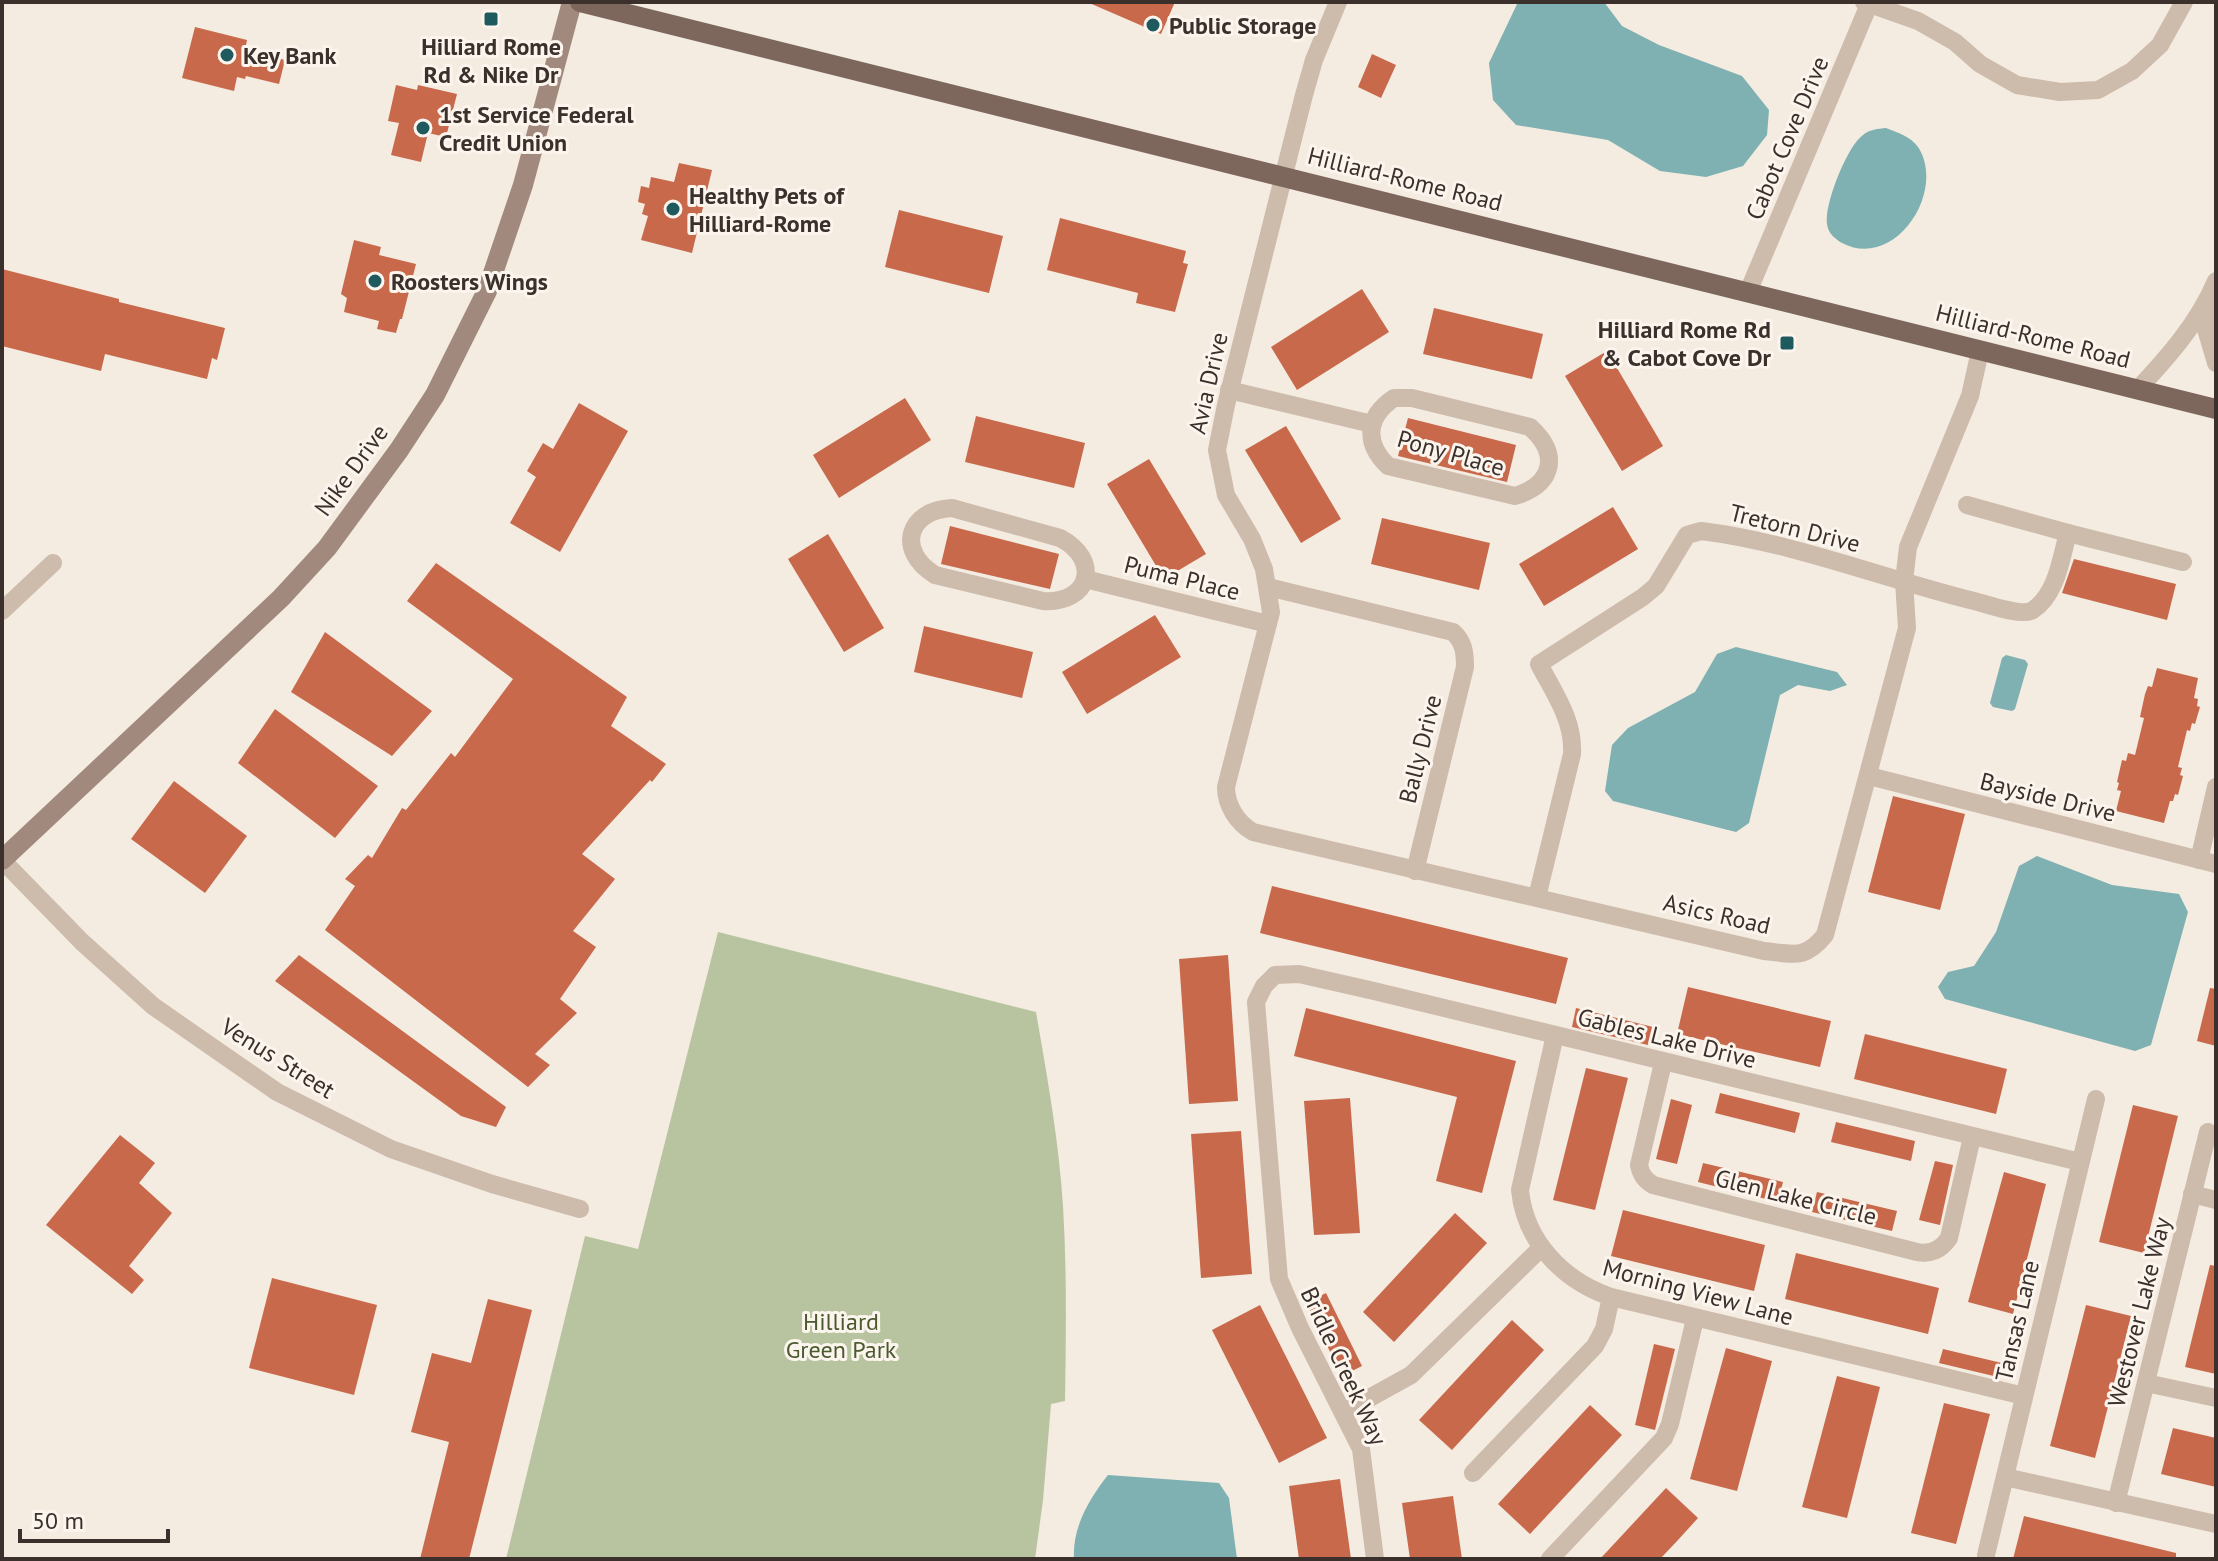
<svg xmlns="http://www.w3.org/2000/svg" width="2218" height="1561" font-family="'PT Sans',sans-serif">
	<rect width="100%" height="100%" fill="#f4ebe1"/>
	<path fill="#b8c4a0" d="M718,932L1036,1012C1047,1076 1059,1141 1063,1206C1067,1271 1066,1336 1065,1401L1051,1404L1043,1500L1035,1559H506L585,1236L638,1249Z"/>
	<g fill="#7fb0b2">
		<path d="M1518,2H1604L1622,26L1659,45L1742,76L1769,110L1767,135L1743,166L1706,177L1660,171L1608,140L1516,125L1493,100L1489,63Z"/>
		<path d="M1886,128C1898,133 1910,136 1918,147C1947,191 1895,271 1842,243C1835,239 1828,233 1827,224C1824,205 1847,146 1863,135C1870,129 1878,129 1886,128Z"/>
		<path d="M1736,647L1837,672L1847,685L1830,691L1798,685L1780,695L1749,823L1736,832L1613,801L1605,791L1612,745L1628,728L1695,692L1717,654Z"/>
		<path d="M2006,655L2025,660L2028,664L2015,709L2012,711L1993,707L1990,703L2002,658Z"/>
		<path d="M2037,856L2112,885L2179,894L2188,912L2151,1045L2135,1051L1945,999L1938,987L1948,972L1974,966L1996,932L2019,866Z"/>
		<path d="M1108,1475L1219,1483L1229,1498L1237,1559H1074C1072,1528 1089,1499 1108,1475Z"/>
	</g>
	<g fill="#c8694b">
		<path d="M1087,2H1175L1161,34Z"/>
		<path d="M195,27L247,40L245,50L285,60L279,84L246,76L245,79L237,77L234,91L182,78Z"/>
		<path d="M1372,54L1396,65L1381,98L1358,87Z"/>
		<path d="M396,85L417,90L418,85L457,94L446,137L428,133L421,162L391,155L399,123L388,121Z"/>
		<path d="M679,163L712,170L692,253L641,240L648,216L642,214L645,204L638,202L641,186L649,188L651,177L674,182Z"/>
		<path d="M899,210L1003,236L989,293L885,267Z"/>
		<path d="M1060,218L1186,251L1183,263L1188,264L1175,312L1136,303L1138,293L1047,270Z"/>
		<path d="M354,240L381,247L379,255L416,264L402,319H400L396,333L377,329L379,321L344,312L347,298L341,294Z"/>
		<path d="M2,269L119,299V302L225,328L217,360L212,358L207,379L105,354L101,371L2,346Z"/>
		<path d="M1362,289L1389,332L1297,390L1271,347Z"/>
		<path d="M1434,308L1543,334L1532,379L1423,354Z"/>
		<path d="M1607,351L1663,446L1622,471L1565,376Z"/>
		<path d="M905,398L931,440L839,498L813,455Z"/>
		<path d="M579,403L628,431L560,552L510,523L536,477L527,471L543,443L553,449Z"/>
		<path d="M976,416L1085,443L1074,488L965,462Z"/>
		<path d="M1408,418L1516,445L1507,482L1398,456Z"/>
		<path d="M1286,426L1341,519L1301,543L1245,450Z"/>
		<path d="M1149,459L1206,554L1164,579L1107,484Z"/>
		<path d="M1613,507L1638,549L1544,606L1519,564Z"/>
		<path d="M1382,518L1490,543L1479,590L1371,564Z"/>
		<path d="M950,526L1059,554L1050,589L941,564Z"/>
		<path d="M828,534L884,628L844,652L788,559Z"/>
		<path d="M2074,559L2176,584L2167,620L2062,593Z"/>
		<path d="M436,563L627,697L611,726L666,764L652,782L650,780L582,854L615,879L573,931L596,947L560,999L577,1013L535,1054L550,1065L528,1087L325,930L355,886L345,879L368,855L372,858L402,808L406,810L451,753L455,757L513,679L407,601Z"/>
		<path d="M1155,615L1181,657L1087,714L1062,672Z"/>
		<path d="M924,626L1033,652L1022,698L914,672Z"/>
		<path d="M325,632L432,711L392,756L291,692Z"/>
		<path d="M2157,668L2198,678L2194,698L2198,699L2197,706L2200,707L2195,724L2192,723L2190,731L2187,730L2178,767L2182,768L2180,775L2183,776L2178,795L2175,794L2173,801H2170L2164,823L2116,811L2121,791L2117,790L2119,783L2117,782L2122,760L2126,761L2128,753L2135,755L2144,718L2140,717L2145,694L2148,686L2152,687Z"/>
		<path d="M275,709L378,786L335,838L238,763Z"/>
		<path d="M174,781L247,836L205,893L131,839Z"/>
		<path d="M1893,796L1965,814L1940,910L1868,892Z"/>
		<path d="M1272,886L1568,958L1556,1004L1260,933Z"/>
		<path d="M299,955L506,1107L496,1127L461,1116L275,981Z"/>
		<path d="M1228,955L1238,1101L1189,1104L1179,959Z"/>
		<path d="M1688,987L1831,1021L1820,1067L1677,1034Z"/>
		<path d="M2210,988L2216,989V1046L2197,1041Z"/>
		<path d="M1306,1008L1516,1061L1482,1193L1436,1181L1457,1097L1294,1056Z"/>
		<path d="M1576,1008L1653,1027L1648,1045L1572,1027Z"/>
		<path d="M1865,1034L2007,1069L1996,1114L1854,1079Z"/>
		<path d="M1586,1068L1628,1078L1595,1210L1553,1200Z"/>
		<path d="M1720,1093L1800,1113L1795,1133L1715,1113Z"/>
		<path d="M1350,1098L1360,1233L1314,1235L1304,1101Z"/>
		<path d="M1671,1099L1692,1105L1677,1164L1656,1159Z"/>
		<path d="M2133,1105L2178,1116L2144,1253L2099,1242Z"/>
		<path d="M1836,1122L1915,1141L1911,1161L1831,1142Z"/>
		<path d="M1241,1131L1252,1274L1201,1278L1191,1134Z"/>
		<path d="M120,1135L155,1163L139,1183L172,1213L129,1266L144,1280L132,1294L46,1225Z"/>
		<path d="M1935,1161L1953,1165L1940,1225L1919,1220Z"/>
		<path d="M1703,1163L1783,1182L1778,1202L1698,1182Z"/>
		<path d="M2004,1172L2046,1184L2013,1314L1968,1302Z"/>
		<path d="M1817,1192L1897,1211L1892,1231L1812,1212Z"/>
		<path d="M1623,1210L1765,1245L1754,1291L1611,1256Z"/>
		<path d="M1455,1213L1487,1243L1394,1342L1363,1312Z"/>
		<path d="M1796,1253L1939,1288L1928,1334L1785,1299Z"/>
		<path d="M2210,1265L2216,1266V1374L2185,1367Z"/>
		<path d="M272,1278L377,1305L354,1395L249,1368Z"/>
		<path d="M1326,1293L1362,1366L1342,1376L1306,1303Z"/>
		<path d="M488,1299L532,1310L469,1559H420L449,1442L411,1432L432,1353L471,1363Z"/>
		<path d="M1260,1305L1327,1438L1279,1463L1212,1330Z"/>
		<path d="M2086,1305L2131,1316L2095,1458L2050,1446Z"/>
		<path d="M1512,1320L1544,1350L1452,1450L1419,1420Z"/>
		<path d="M1654,1344L1675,1349L1655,1430L1635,1425Z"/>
		<path d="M1726,1348L1772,1361L1737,1491L1690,1479Z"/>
		<path d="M1943,1349L2006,1364L2002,1378L1939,1363Z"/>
		<path d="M1837,1376L1880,1387L1847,1518L1802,1507Z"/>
		<path d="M1944,1403L1990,1414L1956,1544L1911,1533Z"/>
		<path d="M1590,1405L1622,1435L1530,1534L1498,1504Z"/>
		<path d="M2173,1428L2216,1438V1487L2161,1474Z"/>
		<path d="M1340,1479L1351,1559H1299L1289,1486Z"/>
		<path d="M1666,1488L1698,1518L1678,1540L1660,1559H1600Z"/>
		<path d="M1453,1496L1462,1559H1410L1402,1503Z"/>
		<path d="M2024,1516L2176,1553V1559H2013Z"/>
	</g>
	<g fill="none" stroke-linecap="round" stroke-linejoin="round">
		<g stroke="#cdbbac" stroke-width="18">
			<path d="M1338,2L1314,60L1304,95L1226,405L1217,450L1226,495L1252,539L1264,569L1271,612L1226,787C1226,805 1237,823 1253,832L1764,951C1794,954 1805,960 1825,935L1907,628L1904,581L1908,547L1970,396L1980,351"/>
			<path d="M1864,2L1918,21L1955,42L1980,64L2017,85L2060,92L2098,90L2132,71L2160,45L2184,2"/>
			<path d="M1748,292L1870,2"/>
			<path d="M2208,301L2206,329L2216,363"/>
			<path d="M2138,389C2168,357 2199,322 2216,281"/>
			<path d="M1229,390L1372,424"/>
			<path d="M1394,398H1412L1530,427C1560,454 1554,484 1515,496L1388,466C1364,443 1366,417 1394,398Z"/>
			<path d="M952,508L1060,538C1102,560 1090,604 1043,601L935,575C896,551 907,510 952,508Z"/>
			<path d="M2068,533L2183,562"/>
			<path d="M1085,579L1268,624"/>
			<path d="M1268,587L1453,632C1464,642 1465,653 1465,667L1415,871"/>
			<path d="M2,611L53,563"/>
			<path d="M1869,776L2216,864"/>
			<path d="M2,860L82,942L153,1006L277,1092L391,1149L492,1184L580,1209"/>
			<path d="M2199,860L2216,787"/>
			<path d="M1537,897L1572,754C1574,720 1554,693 1539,664L1643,597L1656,586L1687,535L1701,531C1792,542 1884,579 1974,601C1987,604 2022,617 2033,610C2057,594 2061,558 2068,533L1967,505"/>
			<path d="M1555,1035L1520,1190C1525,1242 1564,1281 1611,1297L2024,1396"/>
			<path d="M1663,1063L1639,1165C1641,1175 1645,1180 1653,1185L1917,1252C1930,1255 1941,1250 1949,1238L1972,1137"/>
			<path d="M2192,1194L2216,1200"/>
			<path d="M2146,1383L2216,1398"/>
			<path d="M1344,1412L1411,1375L1541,1248"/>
			<path d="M1473,1473L1595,1346L1604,1329L1611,1297"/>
			<path d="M2005,1477L2216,1524"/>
			<path d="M2116,1503L2208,1132"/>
			<path d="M1986,1555L2096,1099"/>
			<path d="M1375,1559L1361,1449L1300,1328L1279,1279L1256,1002L1264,986L1275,975L1299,974L1374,991L2080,1162"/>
			<path d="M1550,1559L1664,1438L1670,1424L1695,1319"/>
		</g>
		<path stroke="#a18a7d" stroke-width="20" d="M2,860L281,598L327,548L399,450L435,395L487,291L523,185L572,2"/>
		<path stroke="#7d675c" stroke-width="20" d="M580,2L2216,409"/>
	</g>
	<g fill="#1f5a5e" stroke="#fbf5ee" stroke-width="3">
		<rect x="483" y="11" width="16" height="16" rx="4"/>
		<circle cx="1153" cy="25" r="8"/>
		<circle cx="227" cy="55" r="8"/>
		<circle cx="423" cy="128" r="8"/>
		<circle cx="673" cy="209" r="8"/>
		<circle cx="375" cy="281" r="8"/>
		<rect x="1779" y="335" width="16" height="16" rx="4"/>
	</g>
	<g text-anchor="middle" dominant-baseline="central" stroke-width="6" stroke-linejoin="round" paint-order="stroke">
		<g font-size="24" font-weight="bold" fill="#3b302b" stroke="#fbf5ee" text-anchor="start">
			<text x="1169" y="25">Public Storage</text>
			<text x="491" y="46" text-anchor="middle">Hilliard Rome<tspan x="491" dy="28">Rd &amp; Nike Dr</tspan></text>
			<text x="243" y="55">Key Bank</text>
			<text x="439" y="114">1st Service Federal<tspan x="439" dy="28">Credit Union</tspan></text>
			<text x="689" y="195">Healthy Pets of<tspan x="689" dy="28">Hilliard-Rome</tspan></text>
			<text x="391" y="281">Roosters Wings</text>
			<text x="1771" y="329" text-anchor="end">Hilliard Rome Rd<tspan x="1771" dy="28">&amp; Cabot Cove Dr</tspan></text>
		</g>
		<g font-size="24" fill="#3b302b" stroke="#fbf5ee">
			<text transform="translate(1787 138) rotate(-67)">Cabot Cove Drive</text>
			<text transform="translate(1405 179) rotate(14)">Hilliard-Rome Road</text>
			<text transform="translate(2033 336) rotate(14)">Hilliard-Rome Road</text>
			<text transform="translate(1208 383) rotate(-77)">Avia Drive</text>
			<text transform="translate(1451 453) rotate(16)">Pony Place</text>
			<text transform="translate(351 470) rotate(-54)">Nike Drive</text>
			<text transform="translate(1795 528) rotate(14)">Tretorn Drive</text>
			<text transform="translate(1182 578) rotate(14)">Puma Place</text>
			<text transform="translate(1420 749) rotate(-76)">Bally Drive</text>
			<text transform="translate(2048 797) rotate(14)">Bayside Drive</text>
			<text transform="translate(1717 914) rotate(13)">Asics Road</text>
			<text transform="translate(1667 1038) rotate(14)">Gables Lake Drive</text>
			<text transform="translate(278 1058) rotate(32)">Venus Street</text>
			<text transform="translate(1796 1197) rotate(14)">Glen Lake Circle</text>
			<text transform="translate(1698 1292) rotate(15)">Morning View Lane</text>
			<text transform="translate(2139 1312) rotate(-76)">Westover Lake Way</text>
			<text transform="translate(2017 1321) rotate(-77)">Tansas Lane</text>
			<text transform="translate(1344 1366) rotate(65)">Bridle Creek Way</text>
		</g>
		<g font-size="24" fill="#4a5a2e" stroke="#fbf5ee">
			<text x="841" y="1321">Hilliard<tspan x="841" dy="28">Green Park</tspan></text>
		</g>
	</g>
	<rect width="2218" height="1561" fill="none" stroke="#3b302b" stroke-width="8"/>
	<path d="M20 1529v12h148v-12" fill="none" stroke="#3b302b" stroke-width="4"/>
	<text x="32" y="1529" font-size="24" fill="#3b302b" stroke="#fbf5ee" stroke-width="6" paint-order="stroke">50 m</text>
</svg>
